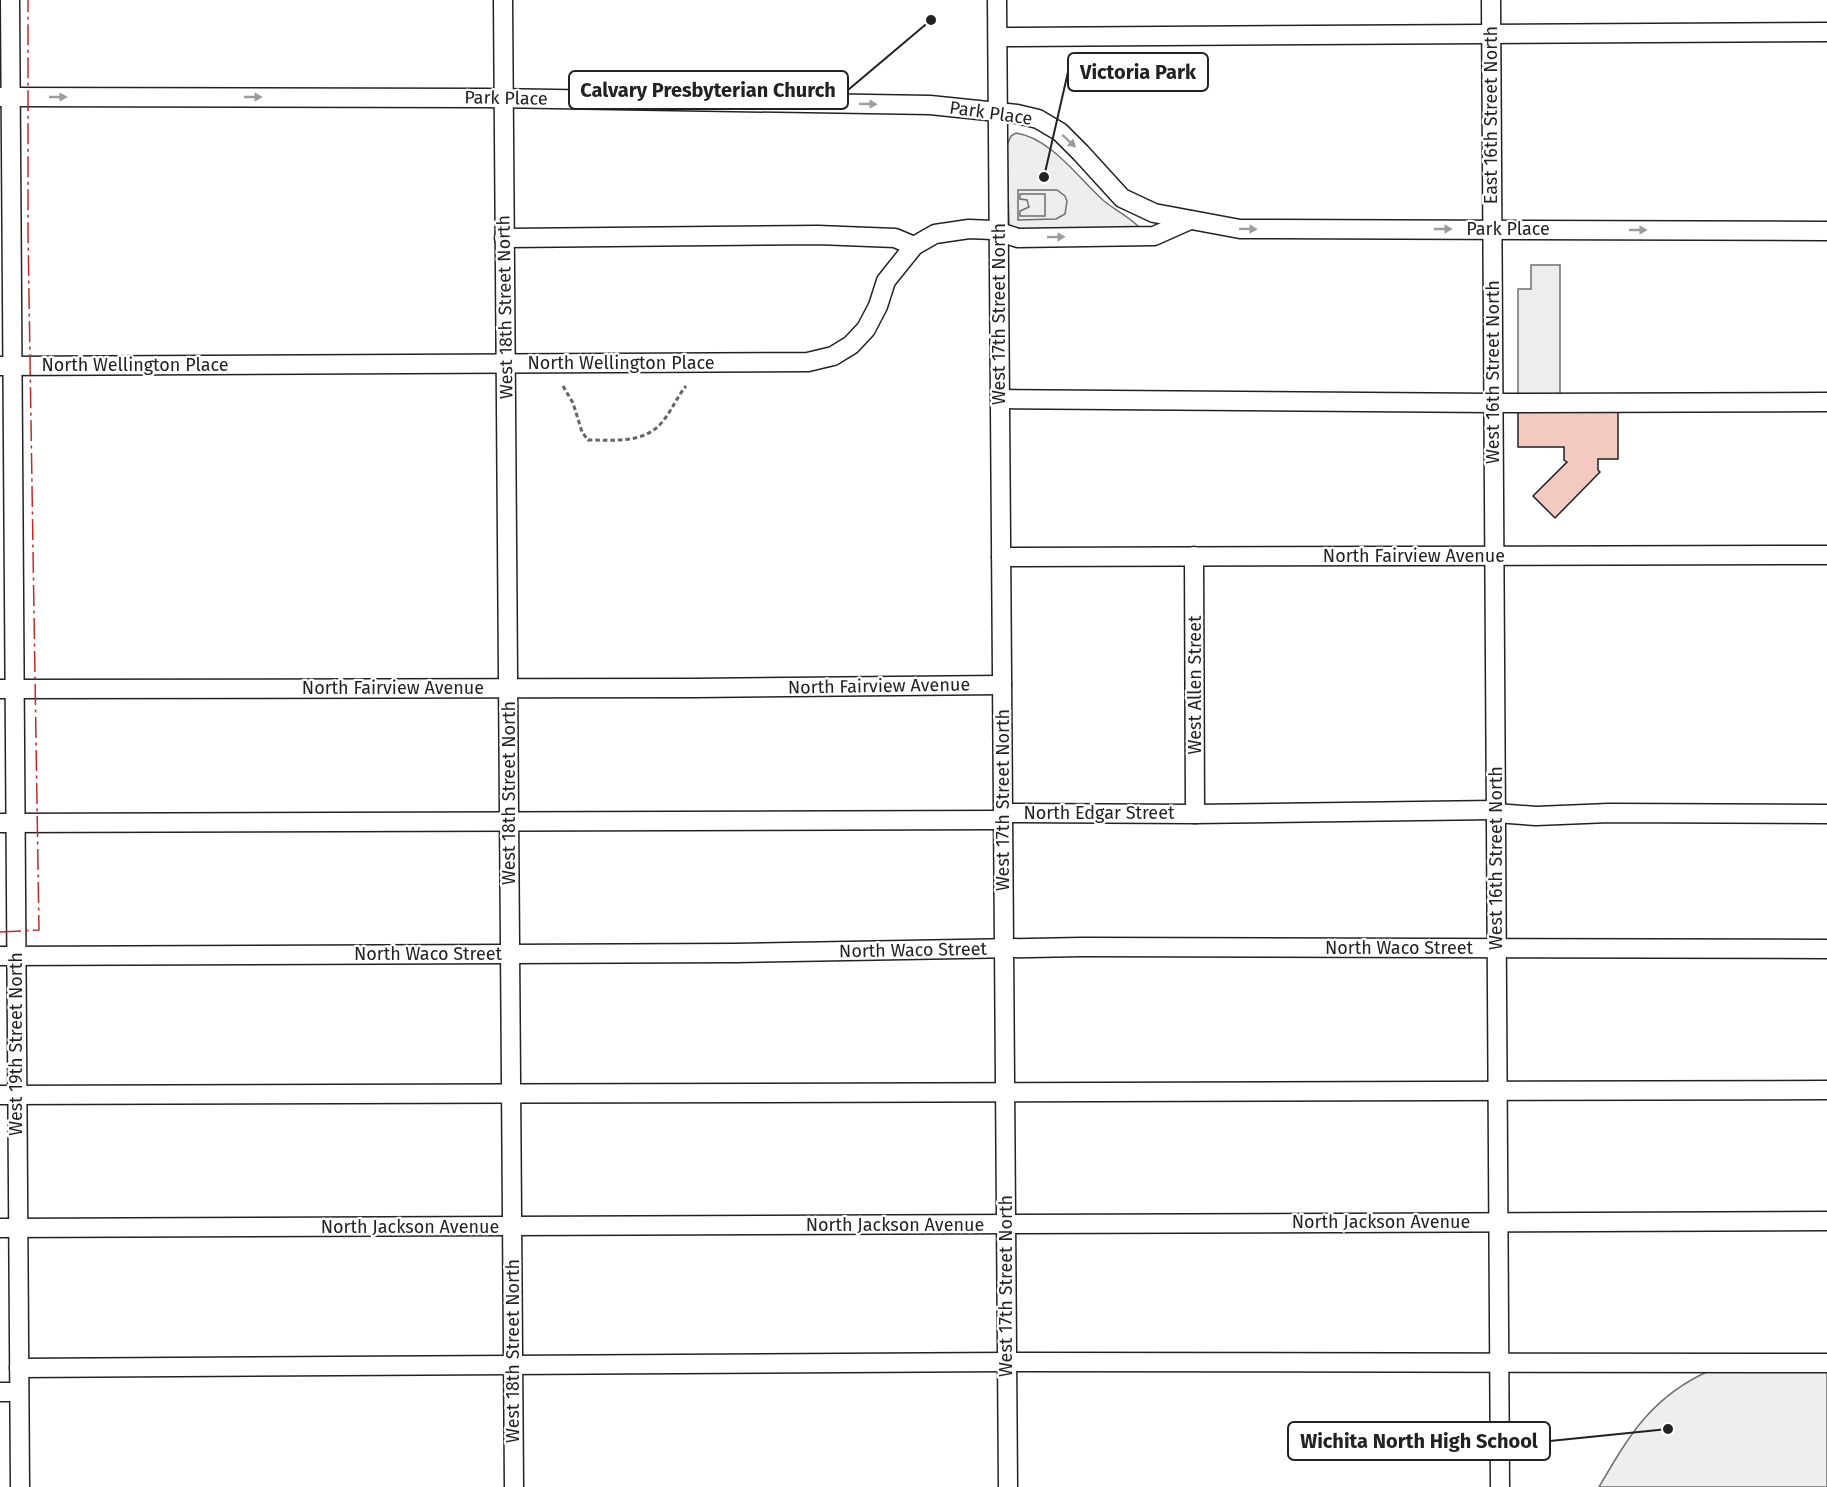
<svg xmlns="http://www.w3.org/2000/svg" width="1827" height="1487" font-family="'Fira Sans',sans-serif">
	<rect width="100%" height="100%" fill="#fff"/>
	<g fill="#eee" stroke="#6f6f6f" stroke-width="1.5">
		<path d="M1016,133C1051,138 1079,179 1104,201C1115,210 1128,216 1138,226L1136,231L1009,229L1007,145L1011,136Z"/>
		<path d="M1711,1370L1827,1371V1487H1599C1630,1434 1652,1396 1711,1370Z"/>
	</g>
	<g fill="#ededed" stroke="#6f6f6f" stroke-width="1.5" fill-rule="evenodd">
		<path d="M1018,190H1057L1065,196L1067,201L1065,214L1056,219L1018,220ZM1020,194H1045V216H1020V211L1029,207L1027,200L1020,199Z"/>
		<path d="M1531,265H1560V396H1518V289H1531Z"/>
	</g>
	<path fill="#f3c9c0" stroke="#222" stroke-width="1.5" d="M1518,412H1618V459H1598V470L1600,472L1555,518L1533,496L1567,462L1564,460V447H1518Z"/>
	<g fill="none" stroke-linecap="round" stroke-linejoin="round">
		<defs>
			<g id="minor">
				<path d="M10,0L20,1487"/>
				<path d="M503,0L514,1487"/>
				<path d="M997,0L1008,1487"/>
				<path d="M1491,0L1500,1487"/>
				<path d="M998,37L1827,32"/>
				<path d="M0,97L485,98L930,105L1017,114L1038,119L1060,132L1081,153L1122,198L1154,213L1240,229L1827,231"/>
				<path d="M504,238L818,235L895,238L914,246"/>
				<path d="M0,366L808,362L833,356L851,345L866,329L878,306L886,281L914,246L935,234L969,229L993,230L1018,238L1154,236L1190,220"/>
				<path d="M1000,399L1493,403L1827,402"/>
				<path d="M1194,556L1195,814"/>
				<path d="M1001,557L1827,555"/>
				<path d="M0,689L695,688L1002,685"/>
				<path d="M1003,813L1195,814L1495,810"/>
				<path d="M1495,813L1536,816L1609,813L1827,814"/>
				<path d="M0,823L1003,820"/>
				<path d="M0,956L735,953L1082,947L1827,949"/>
				<path d="M0,1095L1827,1090"/>
				<path d="M0,1228L1827,1221"/>
				<path d="M19,1368L1007,1362L1827,1363"/>
				<path d="M0,1392H19"/>
			</g>
		</defs>
		<use href="#minor" stroke="#222" stroke-width="21"/>
		<path stroke="#646464" stroke-width="3" stroke-dasharray="4.5 3" stroke-linecap="butt" d="M563,386L573,403L582,432L588,440C615,440 645,444 663,421C672,410 677,397 686,386"/>
		<use href="#minor" stroke="#fff" stroke-width="18"/>
		<path stroke="#c62828" stroke-width="1.5" stroke-dasharray="21 4.5 3 4.5" stroke-linecap="butt" d="M0,932L39,930L28,232V0"/>
	</g>
	<defs><path id="oneway-solid" d="M-6-.8H1V-3.2L6.5 0L1 3.2V.8H-6Z" transform="scale(1.5)"/></defs>
	<g fill="#9c9c9c">
		<use href="#oneway-solid" transform="translate(58 97)"/>
		<use href="#oneway-solid" transform="translate(253 97)"/>
		<use href="#oneway-solid" transform="translate(868 104) rotate(1)"/>
		<use href="#oneway-solid" transform="translate(1069 141) rotate(43)"/>
		<use href="#oneway-solid" transform="translate(1248 229) rotate(1)"/>
		<use href="#oneway-solid" transform="translate(1443 229)"/>
		<use href="#oneway-solid" transform="translate(1638 230)"/>
		<use href="#oneway-solid" transform="translate(1056 237) rotate(-1)"/>
	</g>
	<g text-anchor="middle" dominant-baseline="central" stroke-width="4.5" stroke-linejoin="round" paint-order="stroke">
		<g font-size="18" fill="#222" stroke="#fff">
			<text transform="translate(506 98) rotate(1)">Park Place</text>
			<text transform="translate(991 113) rotate(8)">Park Place</text>
			<text transform="translate(1491 115) rotate(-90)">East 16th Street North</text>
			<text x="1508" y="229">Park Place</text>
			<text transform="translate(505 307) rotate(-91)">West 18th Street North</text>
			<text transform="translate(999 314) rotate(-90)">West 17th Street North</text>
			<text x="621" y="363">North Wellington Place</text>
			<text x="135" y="365">North Wellington Place</text>
			<text transform="translate(1493 372) rotate(-90)">West 16th Street North</text>
			<text x="1414" y="556">North Fairview Avenue</text>
			<text transform="translate(1195 685) rotate(-90)">West Allen Street</text>
			<text transform="translate(879 686) rotate(-1)">North Fairview Avenue</text>
			<text x="393" y="688">North Fairview Avenue</text>
			<text transform="translate(509 793) rotate(-90)">West 18th Street North</text>
			<text transform="translate(1003 800) rotate(-90)">West 17th Street North</text>
			<text x="1099" y="813">North Edgar Street</text>
			<text transform="translate(1496 858) rotate(-90)">West 16th Street North</text>
			<text x="1399" y="948">North Waco Street</text>
			<text transform="translate(913 950) rotate(-1)">North Waco Street</text>
			<text x="428" y="954">North Waco Street</text>
			<text transform="translate(16 1044) rotate(-90)">West 19th Street North</text>
			<text x="1381" y="1222">North Jackson Avenue</text>
			<text x="895" y="1225">North Jackson Avenue</text>
			<text x="410" y="1227">North Jackson Avenue</text>
			<text transform="translate(1006 1286) rotate(-90)">West 17th Street North</text>
			<text transform="translate(513 1351) rotate(-90)">West 18th Street North</text>
		</g>
	</g>
	<path fill="none" stroke="#222" stroke-width="2" d="M1044 177L1068 72M931 20L848 90M1668 1429L1550 1441"/>
	<g fill="#222" stroke="#fff" stroke-width="2">
		<circle cx="1044" cy="177" r="6"/>
		<circle cx="931" cy="20" r="6"/>
		<circle cx="1668" cy="1429" r="6"/>
	</g>
	<g fill="#fff" stroke="#222" stroke-width="2">
		<rect x="1068" y="53" width="140" height="38" rx="6"/>
		<rect x="569" y="71" width="279" height="38" rx="6"/>
		<rect x="1288" y="1422" width="262" height="38" rx="6"/>
	</g>
	<g font-size="20" text-anchor="middle" font-weight="bold" fill="#222">
		<text x="1138" y="79">Victoria Park</text>
		<text x="708" y="97">Calvary Presbyterian Church</text>
		<text x="1419" y="1448">Wichita North High School</text>
	</g>
</svg>
